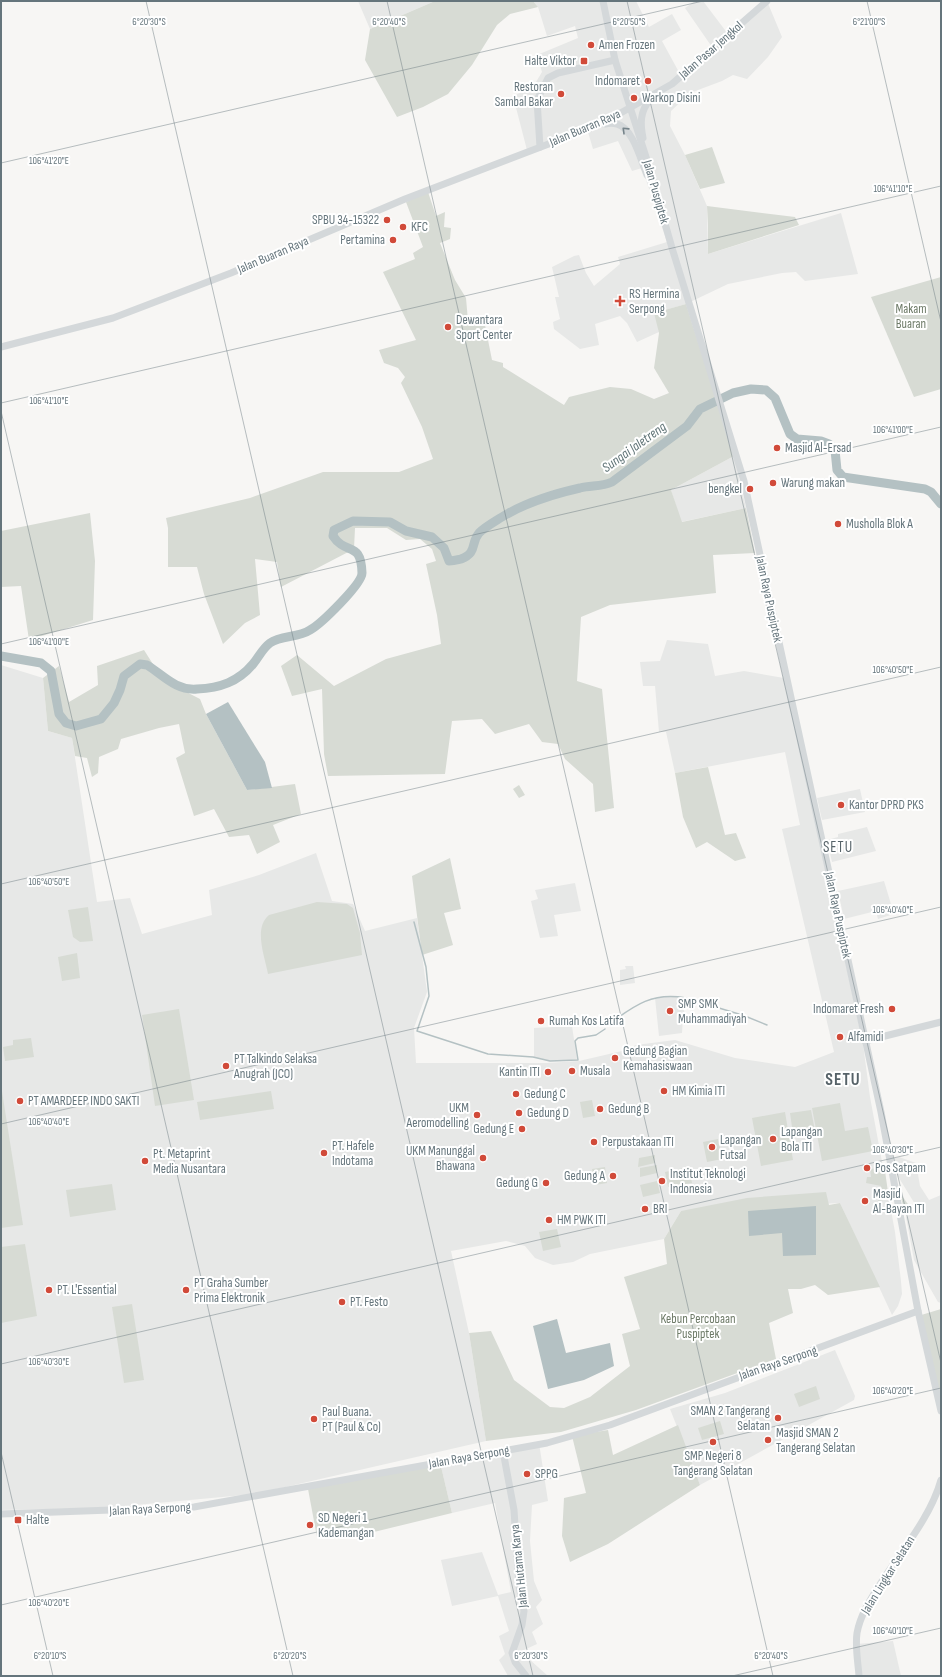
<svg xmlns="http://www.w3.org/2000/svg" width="942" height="1677" font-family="'Sofia Sans Condensed',sans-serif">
	<rect width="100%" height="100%" fill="#f7f6f4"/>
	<g fill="#e7e8e7">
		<path d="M354,1H435L370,29L358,1Z"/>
		<path d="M533,1H636L649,27L672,14L681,30L662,41L680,74L712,47L685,8L695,1H703L728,34L767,1L782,37L768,57L747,79L733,75L722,81L690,93L671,111L670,126L685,155L707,206L708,254L841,213L858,274L805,281L796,272L782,273L728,284L686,304L655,313L659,332L637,342L627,323L620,316L595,324L599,345L580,349L554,329L553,322L560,319L555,297H559L552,267L574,256L579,255L586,273L594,286L620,264L618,257L667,242L642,168L632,171L618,141L593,149L588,132L528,154L513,96L533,87L542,72L537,55L578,38L575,26L547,36L538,7Z"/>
		<path d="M734,456L746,508L681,522L671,490Z"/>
		<path d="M667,640L708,644L715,676L744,671L784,678L863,1044L870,1097L895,1232L901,1281L902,1294L898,1306L892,1315L840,1203L681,1211L664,1239L590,1254L573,1262L553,1265L535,1258L525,1246L506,1241L451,1251L469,1333L486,1441L255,1494L103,1508L1,1510V665L43,678L48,731L72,738L97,902L130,898L142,934L212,915L209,890L259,875L316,853L332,901L353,904L365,931L417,918L427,992L414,1028L416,1063H547L579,1061L622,1051L636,1045L675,1040L735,1058L795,1067L834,1052L782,829L800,825L785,752L675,773L666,732H659L655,686H643L640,662L660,661Z"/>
		<path d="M860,789L865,812L822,820L817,798Z"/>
		<path d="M867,827L876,851L832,862L827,840L838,837V834Z"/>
		<path d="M884,881L894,914L878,919L876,911L844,919L838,891Z"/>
		<path d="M575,883L581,911L554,915L558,936L540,938L531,901L538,899L535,890Z"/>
		<path d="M625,966H633L635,983L620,985V970L626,969Z"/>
		<path d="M664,996L686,998V1005L683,1006L685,1016L683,1017L682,1033L659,1036L655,998Z"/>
		<path d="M572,1026L577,1060L550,1061L534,1057V1028Z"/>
		<path d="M899,1157L916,1163L920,1186L929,1200L941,1195V1303L938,1302L914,1260L906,1217L918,1209L896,1173L894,1158Z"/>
		<path d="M835,1350L855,1396L854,1400L700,1485L670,1409L725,1393Z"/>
		<path d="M539,1443L548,1501L532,1505L530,1541L534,1581L542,1600L536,1607L543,1624L532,1632L537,1644L524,1650L529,1659L548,1676H508L499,1660L505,1654L499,1636L509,1631L498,1596L452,1606L441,1560L482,1552L498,1595L511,1592L495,1503L452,1513L440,1462Z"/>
		<path d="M893,1641L901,1676H860L857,1644Z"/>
	</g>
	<g fill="#d7dbd4">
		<path d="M435,1H533L538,7L510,14L497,25L472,65L448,94L423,107L397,117L365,60L370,29Z"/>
		<path d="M712,147L725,183L700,189L685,155Z"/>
		<path d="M428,192L436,216L445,212L444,227L451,228L450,239L440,243L455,280L466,298L468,321L484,320L492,360L503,363V367L564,405L569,397L610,387L631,389L654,399L669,393L654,368L659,333L654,313L686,304L734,456L671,490L682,522L746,508L755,553L713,555L716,593L610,605L581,617L577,681L602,689L614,808L595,812L593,784L565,759L558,744L542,742L529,724L495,734L482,719L452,721L445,774L328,776L324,754L322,689L292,696L281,666L297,655L334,686L386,659L441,644L437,615L426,564L436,561L432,549L420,539L406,540L387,528H355L354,549L281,587L277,562L255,559L260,615L245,623L223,644L204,594L197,567H168V528L166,518L250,498L323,472H399L433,459L422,427L401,383L405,377L398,368L384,363L379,350L416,340L383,272L415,259L413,253L423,247L406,202Z"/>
		<path d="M707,206L795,217L799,225L708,254V225Z"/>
		<path d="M941,277V389L914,397L871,297Z"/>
		<path d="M90,513L95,561L93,620L29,640L21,586L1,587V531Z"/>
		<path d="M144,650L163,680L200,699L206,714L247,790L295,784L301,814L273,825L280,842L257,854L249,835L229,837L214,809L194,816L176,758L185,753L179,724L159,728L121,739L118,749L99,757L98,773L92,777L87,758L75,756L72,738L48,731L43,678L59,666L69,702L98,685L97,666Z"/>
		<path d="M708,767L725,835L736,833L746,858L735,861L707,842L696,848L683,817L675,773Z"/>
		<path d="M519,785L525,795L519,798L513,789Z"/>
		<path d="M450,858L461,909L444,913L453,945L422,955L412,876Z"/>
		<path d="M317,902L347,904L353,908L360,933L362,955L268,974C265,957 253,928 269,915Z"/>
		<path d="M88,907L93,941L80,942L73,937L68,910Z"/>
		<path d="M77,953L80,978L62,981L58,957Z"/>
		<path d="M179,1009L194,1100L155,1106L142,1015Z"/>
		<path d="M31,1038L34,1057L5,1061L3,1047L13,1045V1040Z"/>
		<path d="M1,1085L23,1225L1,1228Z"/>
		<path d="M271,1091L274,1109L200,1120L197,1102Z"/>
		<path d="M592,1100L595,1116L583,1118L580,1102Z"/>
		<path d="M840,1103L845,1131L868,1127L873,1151L822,1161L812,1108Z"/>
		<path d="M811,1110L815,1131L793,1134L790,1113Z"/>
		<path d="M785,1112L793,1160L761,1166L752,1118Z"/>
		<path d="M718,1139L722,1159L707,1162L703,1142Z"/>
		<path d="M655,1155V1163L638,1167L639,1158Z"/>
		<path d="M657,1165V1173L640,1177V1168Z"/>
		<path d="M605,1167L607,1183L595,1185L592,1169Z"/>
		<path d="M689,1167L692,1183L668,1187L665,1172Z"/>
		<path d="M879,1168L885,1171L889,1199L878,1201L881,1186L866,1183L867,1177H871L870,1169Z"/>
		<path d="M657,1181L660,1193L643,1197L640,1185Z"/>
		<path d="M112,1184L116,1210L70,1217L66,1190Z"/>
		<path d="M826,1192L829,1205L840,1203L880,1287L828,1295L815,1285L801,1289H788L793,1313L769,1323L776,1359L636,1410L561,1432L486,1441L469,1333L491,1331L514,1380L550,1407L564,1408L590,1397L630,1366L622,1334L640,1329L624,1277L667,1264L664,1239L681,1211L747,1198Z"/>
		<path d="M900,1193L910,1207L904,1211V1210Z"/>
		<path d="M557,1229L561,1247L543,1251L539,1232Z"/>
		<path d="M25,1244L37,1316L1,1323V1247Z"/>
		<path d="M132,1304L144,1380L124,1383L112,1307Z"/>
		<path d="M941,1309V1401L918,1316Z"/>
		<path d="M816,1386L820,1399L799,1407L794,1394Z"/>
		<path d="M720,1421L724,1434L702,1440L698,1428Z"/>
		<path d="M678,1425L700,1485L608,1544L570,1562L562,1536L564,1498L586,1493L572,1436L608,1430L613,1455Z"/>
		<path d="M440,1462L452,1513L345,1539L317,1537L308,1489Z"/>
	</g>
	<g fill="#b4c1c3">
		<path d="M228,702L265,762L272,788L247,790L206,714Z"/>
		<path d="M816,1206V1255L783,1256L782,1233L749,1236L748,1211Z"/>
		<path d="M557,1319L566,1353L610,1343L614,1366L584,1380L548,1389L533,1326Z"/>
	</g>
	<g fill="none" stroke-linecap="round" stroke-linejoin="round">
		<g stroke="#b4c1c3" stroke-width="1.5">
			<path d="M414,922L426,967L429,996L417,1031L488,1054L533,1057L550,1061L578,1060L575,1041L578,1038L596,1035L605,1029"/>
			<path d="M692,1002L712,1007"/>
			<path d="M719,1008L742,1015"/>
			<path d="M745,1016L767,1025"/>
			<path d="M609,1024C635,1005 652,992 686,998"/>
		</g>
		<path stroke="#b4c1c3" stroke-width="9" d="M1,656L41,663L51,671L59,714L66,723L76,726L101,719L114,703L120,690L124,676L140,664L147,665C163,675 176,691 197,689C220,688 238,682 253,664C259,657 262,649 270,643C281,635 298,638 310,630C321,624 362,584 362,573C361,540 346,556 333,536L334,530L353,521L390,522L406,531L432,537L444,548L449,561C454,561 457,560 461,559C478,552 470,544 479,533C485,527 494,522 502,517C525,503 553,494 580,488C591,485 601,487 612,482L687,426L700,409L733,393L751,389L766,390L775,398L790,434L797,439L821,441L829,444L835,450L837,470L843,477L925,489L931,492L941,504"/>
		<g stroke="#d4d8da" stroke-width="7">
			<path d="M503,1451L514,1510L519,1586L524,1611L522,1625L512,1653L515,1662L526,1676"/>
			<path d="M1,1514L194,1507L547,1443L610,1425L918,1311L941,1411"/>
			<path d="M859,1676C858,1662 855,1647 857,1633C860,1616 870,1600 879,1586C900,1552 930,1519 941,1480"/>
		</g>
		<g stroke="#d4d8da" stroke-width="7">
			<path d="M603,1L615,60L647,160L672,248L744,481L881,1112L918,1311"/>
			<path d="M605,124C609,123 613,123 617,124C633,128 641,161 647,175"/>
			<path d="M643,138C640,123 640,112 650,99"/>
			<path d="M540,147L537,100L548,78L558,73L615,60"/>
			<path d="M1,347L113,318L231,273L405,199L601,124L672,84L767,1"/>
			<path d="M865,1041L941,1022"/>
		</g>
	</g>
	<defs><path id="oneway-chevron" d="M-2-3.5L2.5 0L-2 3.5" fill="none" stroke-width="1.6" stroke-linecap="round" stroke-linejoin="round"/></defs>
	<use stroke="#76848a" href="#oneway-chevron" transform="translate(625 130) rotate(-136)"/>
	<path fill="none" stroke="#65757c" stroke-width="1" stroke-opacity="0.45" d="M146,1L533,1676M387,1L773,1676M627,1L941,1363M867,1L941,322M1,163L703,1M1,403L941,186M1,411L293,1676M1,644L941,427M1,884L941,667M1,1124L941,907M1,1364L941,1147M1,1452L53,1676M1,1605L941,1388M732,1676L941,1628"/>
	<g fill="#d14a39" stroke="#fff" stroke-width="1.5">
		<circle cx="591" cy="45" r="4"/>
		<rect x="580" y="57" width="8" height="8" rx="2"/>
		<circle cx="648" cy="81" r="4"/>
		<circle cx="561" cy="94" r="4"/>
		<circle cx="634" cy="98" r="4"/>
		<circle cx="387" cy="220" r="4"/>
		<circle cx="403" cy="227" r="4"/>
		<circle cx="393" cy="240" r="4"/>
		<path d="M618 295h4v4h4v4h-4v4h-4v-4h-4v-4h4z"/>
		<circle cx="448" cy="327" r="4"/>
		<circle cx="777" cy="448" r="4"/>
		<circle cx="773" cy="483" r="4"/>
		<circle cx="750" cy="489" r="4"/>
		<circle cx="838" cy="524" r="4"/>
		<circle cx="841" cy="805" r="4"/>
		<circle cx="892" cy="1009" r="4"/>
		<circle cx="670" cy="1011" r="4"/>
		<circle cx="541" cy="1021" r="4"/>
		<circle cx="840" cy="1037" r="4"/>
		<circle cx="615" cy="1058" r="4"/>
		<circle cx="226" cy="1066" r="4"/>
		<circle cx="572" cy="1071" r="4"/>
		<circle cx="548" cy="1072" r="4"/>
		<circle cx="664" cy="1091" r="4"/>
		<circle cx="516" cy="1094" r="4"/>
		<circle cx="20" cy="1101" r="4"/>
		<circle cx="600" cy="1109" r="4"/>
		<circle cx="519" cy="1113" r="4"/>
		<circle cx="477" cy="1115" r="4"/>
		<circle cx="522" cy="1129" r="4"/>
		<circle cx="773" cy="1139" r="4"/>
		<circle cx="594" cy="1142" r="4"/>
		<circle cx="712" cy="1147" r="4"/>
		<circle cx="324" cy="1153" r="4"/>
		<circle cx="483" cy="1158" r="4"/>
		<circle cx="145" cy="1161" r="4"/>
		<circle cx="867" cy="1168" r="4"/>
		<circle cx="613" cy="1176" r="4"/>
		<circle cx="662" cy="1181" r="4"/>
		<circle cx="546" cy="1183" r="4"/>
		<circle cx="865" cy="1201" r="4"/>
		<circle cx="645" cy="1209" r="4"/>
		<circle cx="549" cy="1220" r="4"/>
		<circle cx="49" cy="1290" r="4"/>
		<circle cx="186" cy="1290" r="4"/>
		<circle cx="342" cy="1302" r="4"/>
		<circle cx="778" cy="1418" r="4"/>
		<circle cx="314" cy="1419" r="4"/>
		<circle cx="768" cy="1440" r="4"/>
		<circle cx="713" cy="1442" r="4"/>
		<circle cx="527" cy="1474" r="4"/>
		<rect x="14" y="1516" width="8" height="8" rx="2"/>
		<circle cx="310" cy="1525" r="4"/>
	</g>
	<g text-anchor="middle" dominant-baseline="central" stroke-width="4" stroke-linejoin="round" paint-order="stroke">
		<g font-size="13" fill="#65757c" stroke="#fff" text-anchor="start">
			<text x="599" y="45">Amen Frozen</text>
			<text x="576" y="61" text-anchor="end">Halte Viktor</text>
			<text x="640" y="81" text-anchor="end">Indomaret</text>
			<text x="553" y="87" text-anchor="end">Restoran<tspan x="553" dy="15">Sambal Bakar</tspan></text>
			<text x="642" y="98">Warkop Disini</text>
			<text x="379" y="220" text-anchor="end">SPBU 34-15322</text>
			<text x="411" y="227">KFC</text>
			<text x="385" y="240" text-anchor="end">Pertamina</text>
			<text x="629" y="294">RS Hermina<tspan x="629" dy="15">Serpong</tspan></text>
			<text x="456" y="320">Dewantara<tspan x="456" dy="15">Sport Center</tspan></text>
			<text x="785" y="448">Masjid Al-Ersad</text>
			<text x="781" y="483">Warung makan</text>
			<text x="742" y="489" text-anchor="end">bengkel</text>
			<text x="846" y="524">Musholla Blok A</text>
			<text x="849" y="805">Kantor DPRD PKS</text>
			<text x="678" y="1004">SMP SMK<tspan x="678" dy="15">Muhammadiyah</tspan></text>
			<text x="884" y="1009" text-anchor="end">Indomaret Fresh</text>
			<text x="549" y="1021">Rumah Kos Latifa</text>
			<text x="848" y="1037">Alfamidi</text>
			<text x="623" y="1051">Gedung Bagian<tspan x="623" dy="15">Kemahasiswaan</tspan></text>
			<text x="234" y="1059">PT Talkindo Selaksa<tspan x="234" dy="15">Anugrah (JCO)</tspan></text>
			<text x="580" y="1071">Musala</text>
			<text x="540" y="1072" text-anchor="end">Kantin ITI</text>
			<text x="672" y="1091">HM Kimia ITI</text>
			<text x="524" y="1094">Gedung C</text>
			<text x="28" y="1101">PT AMARDEEP INDO SAKTI</text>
			<text x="469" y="1108" text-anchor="end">UKM<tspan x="469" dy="15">Aeromodelling</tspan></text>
			<text x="608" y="1109">Gedung B</text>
			<text x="527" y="1113">Gedung D</text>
			<text x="514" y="1129" text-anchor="end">Gedung E</text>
			<text x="781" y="1132">Lapangan<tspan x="781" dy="15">Bola ITI</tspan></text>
			<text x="720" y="1140">Lapangan<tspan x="720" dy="15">Futsal</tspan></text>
			<text x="602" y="1142">Perpustakaan ITI</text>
			<text x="332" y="1146">PT. Hafele<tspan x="332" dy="15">Indotama</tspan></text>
			<text x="475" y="1151" text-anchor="end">UKM Manunggal<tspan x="475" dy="15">Bhawana</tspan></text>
			<text x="153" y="1154">Pt. Metaprint<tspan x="153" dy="15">Media Nusantara</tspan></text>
			<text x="875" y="1168">Pos Satpam</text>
			<text x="670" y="1174">Institut Teknologi<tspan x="670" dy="15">Indonesia</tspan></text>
			<text x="605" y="1176" text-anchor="end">Gedung A</text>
			<text x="538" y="1183" text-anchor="end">Gedung G</text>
			<text x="873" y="1194">Masjid<tspan x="873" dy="15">Al-Bayan ITI</tspan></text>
			<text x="653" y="1209">BRI</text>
			<text x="557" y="1220">HM PWK ITI</text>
			<text x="194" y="1283">PT Graha Sumber<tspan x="194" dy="15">Prima Elektronik</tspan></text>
			<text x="57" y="1290">PT. L'Essential</text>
			<text x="350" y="1302">PT. Festo</text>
			<text x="770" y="1411" text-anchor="end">SMAN 2 Tangerang<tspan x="770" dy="15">Selatan</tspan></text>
			<text x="322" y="1412">Paul Buana.<tspan x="322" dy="15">PT (Paul &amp; Co)</tspan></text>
			<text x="776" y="1433">Masjid SMAN 2<tspan x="776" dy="15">Tangerang Selatan</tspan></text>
			<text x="713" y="1456" text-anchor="middle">SMP Negeri 8<tspan x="713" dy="15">Tangerang Selatan</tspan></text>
			<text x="535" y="1474">SPPG</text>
			<text x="318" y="1518">SD Negeri 1<tspan x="318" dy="15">Kademangan</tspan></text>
			<text x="26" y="1520">Halte</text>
		</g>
		<g font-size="13" fill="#65757c" stroke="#fff">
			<text transform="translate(711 50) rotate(-41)">Jalan Pasar Jengkol</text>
			<text transform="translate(585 128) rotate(-23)">Jalan Buaran Raya</text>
			<text transform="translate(656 192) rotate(74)">Jalan Puspiptek</text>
			<text transform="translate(273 255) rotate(-23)">Jalan Buaran Raya</text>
			<text transform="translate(769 599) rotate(78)">Jalan Raya Puspiptek</text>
			<text transform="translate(838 915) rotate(78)">Jalan Raya Puspiptek</text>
			<text transform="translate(778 1363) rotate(-19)">Jalan Raya Serpong</text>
			<text transform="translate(469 1457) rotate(-10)">Jalan Raya Serpong</text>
			<text transform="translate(150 1509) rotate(-3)">Jalan Raya Serpong</text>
			<text transform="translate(519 1566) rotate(-96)">Jalan Hutama Karya</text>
			<text transform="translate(888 1575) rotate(-58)">Jalan Lingkar Selatan</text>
		</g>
		<g font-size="13" fill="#6d7a67" stroke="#fff">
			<text x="911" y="309">Makam<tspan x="911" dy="15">Buaran</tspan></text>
			<text x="698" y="1319">Kebun Percobaan<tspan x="698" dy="15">Puspiptek</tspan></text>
		</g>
		<g font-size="14" font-style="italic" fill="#607477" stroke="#fff">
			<text transform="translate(634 447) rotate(-36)">Sungai Jaletreng</text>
		</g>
		<g font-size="15" letter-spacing="1" fill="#566268" stroke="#fff">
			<text x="838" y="847">SETU</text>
		</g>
		<g font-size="17" font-weight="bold" letter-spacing="1" fill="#566268" stroke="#fff">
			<text x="843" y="1080">SETU</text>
		</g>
	</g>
	<g font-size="10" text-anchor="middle" fill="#65757c" stroke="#fff" stroke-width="4" stroke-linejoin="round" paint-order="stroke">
		<text x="149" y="25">6°20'30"S</text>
		<text x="389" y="25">6°20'40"S</text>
		<text x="629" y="25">6°20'50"S</text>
		<text x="869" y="25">6°21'00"S</text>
		<text x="49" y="164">106°41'20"E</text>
		<text x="893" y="192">106°41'10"E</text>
		<text x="49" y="404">106°41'10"E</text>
		<text x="893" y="433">106°41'00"E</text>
		<text x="49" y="645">106°41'00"E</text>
		<text x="893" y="673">106°40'50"E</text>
		<text x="49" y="885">106°40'50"E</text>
		<text x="893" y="913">106°40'40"E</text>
		<text x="49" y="1125">106°40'40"E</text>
		<text x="893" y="1153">106°40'30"E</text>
		<text x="49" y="1365">106°40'30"E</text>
		<text x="893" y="1394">106°40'20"E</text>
		<text x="49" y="1606">106°40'20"E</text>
		<text x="893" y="1634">106°40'10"E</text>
		<text x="50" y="1659">6°20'10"S</text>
		<text x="290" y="1659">6°20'20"S</text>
		<text x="531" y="1659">6°20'30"S</text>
		<text x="771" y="1659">6°20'40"S</text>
	</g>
	<rect width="942" height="1677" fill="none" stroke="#65757c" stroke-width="4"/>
</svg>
